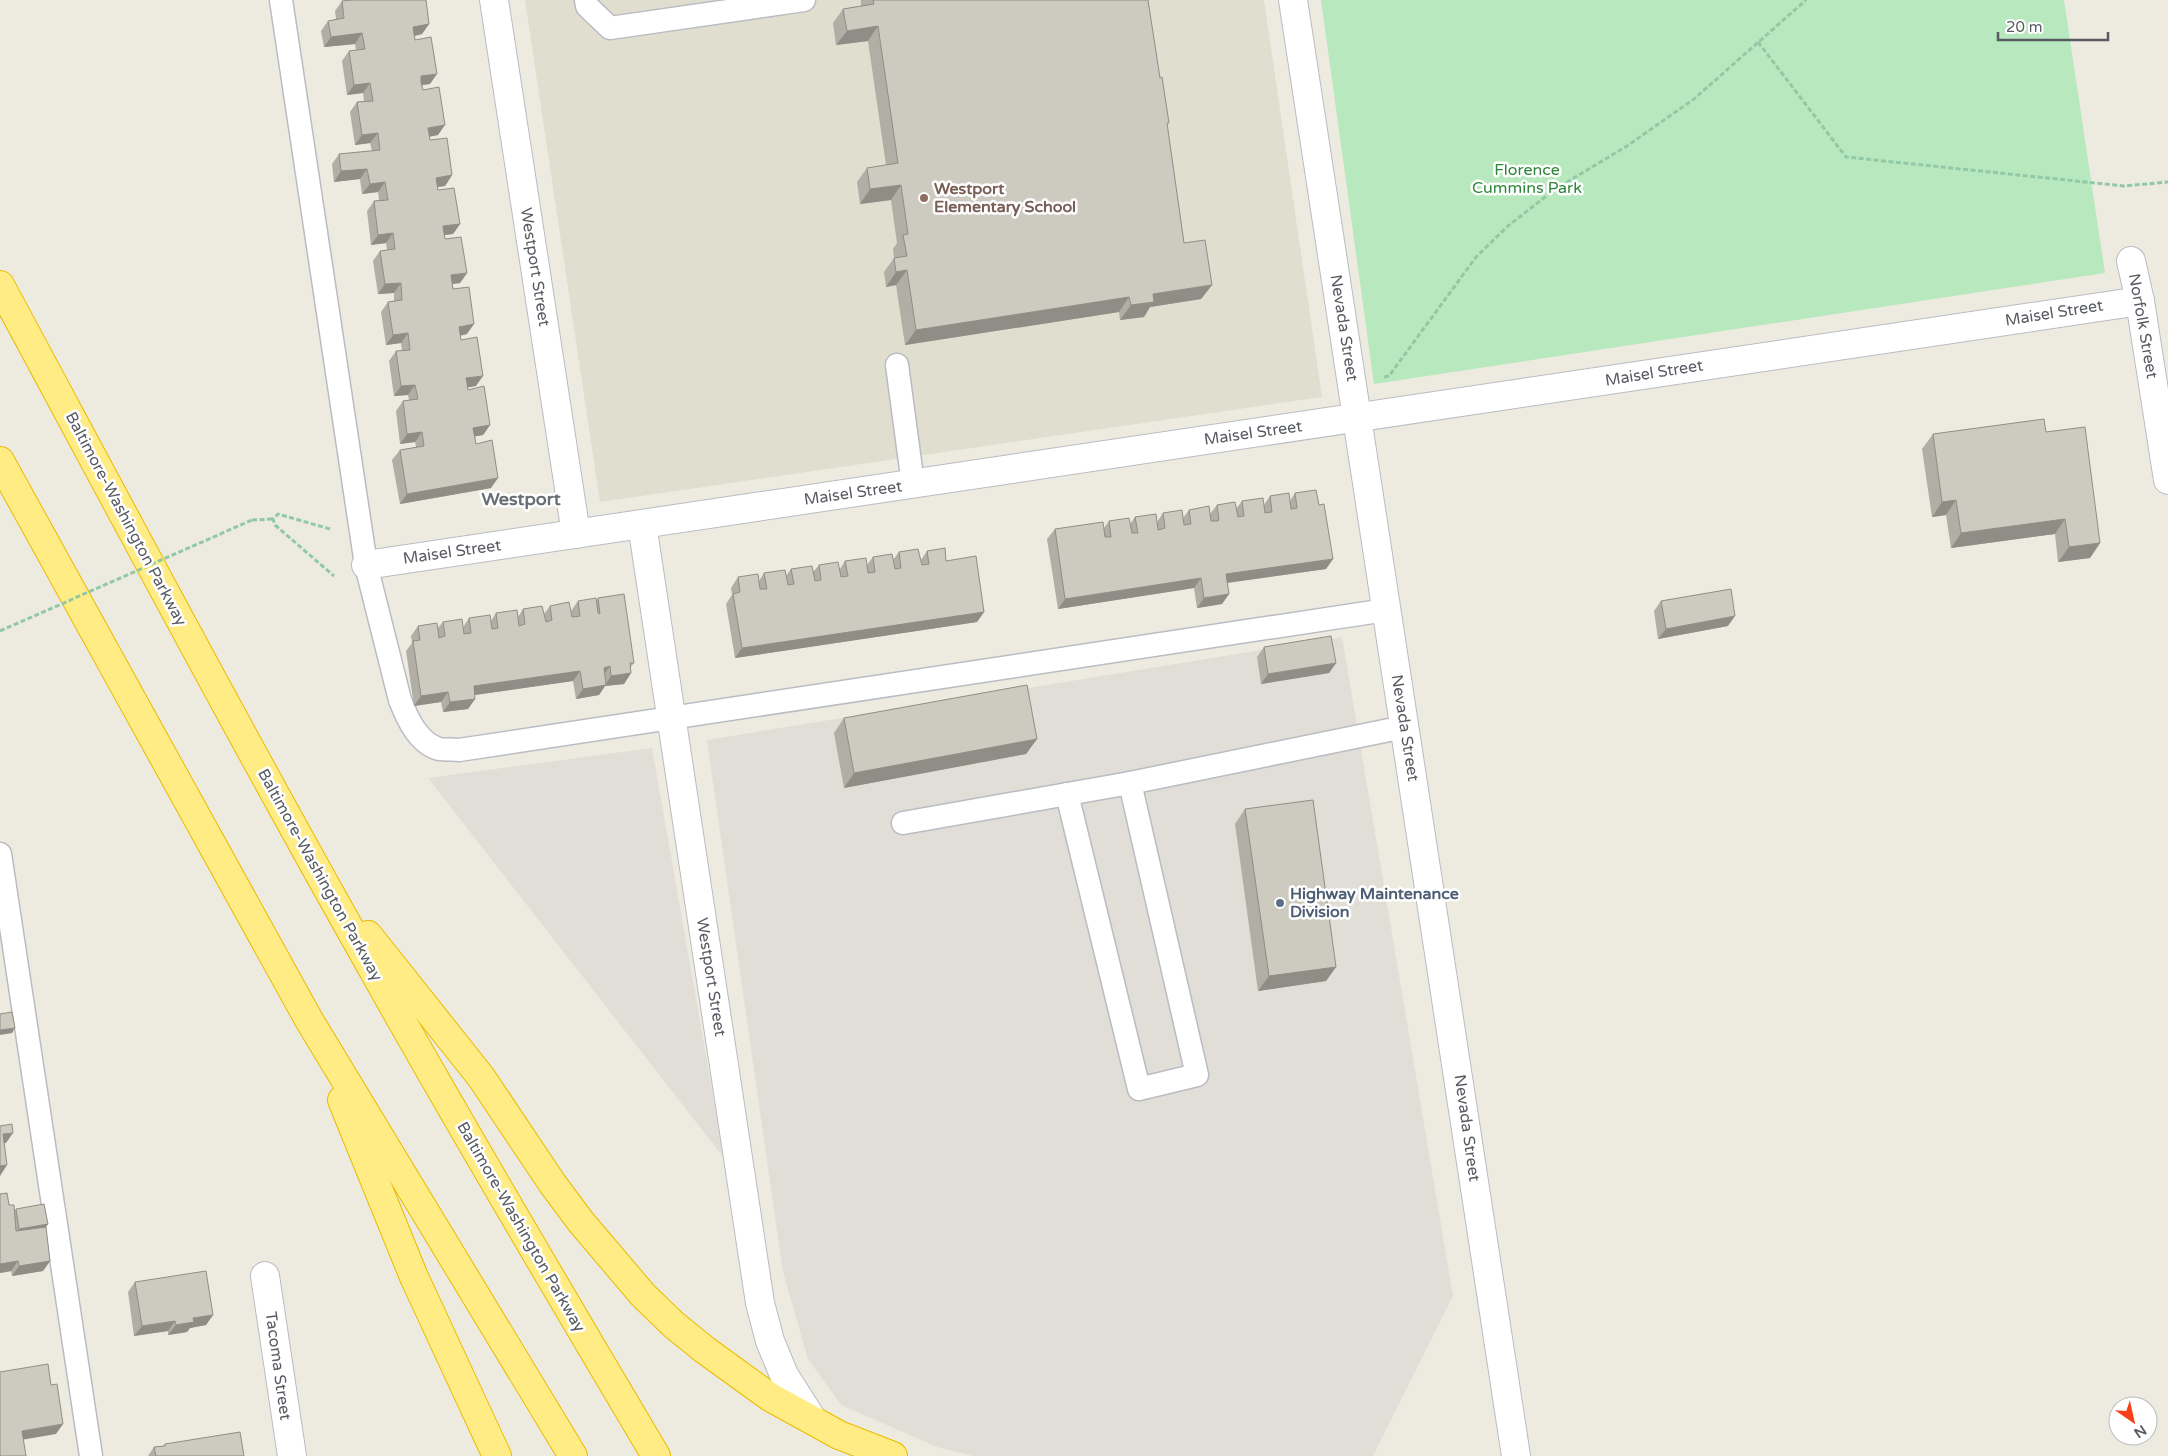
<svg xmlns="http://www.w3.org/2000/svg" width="2168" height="1456" font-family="'Varela Round',sans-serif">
	<rect width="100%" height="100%" fill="#edebdf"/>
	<g fill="#e0ded7">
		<path d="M1342,637L1453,1296L1373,1456H973L937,1447L841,1405L808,1359L783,1272L707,740Z"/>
		<path d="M652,748L724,1158L428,778Z"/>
	</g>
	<path fill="#dfdecf" d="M525,0H1264L1322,397L600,502Z"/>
	<path fill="#b8e8bd" d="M1321,0H2064L2105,273L1374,384Z"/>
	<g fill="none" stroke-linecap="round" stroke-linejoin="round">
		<defs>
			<g id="lane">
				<path d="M281,0L366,565L400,700C407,718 418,743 439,749C445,750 453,749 459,750L1386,610"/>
				<path d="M586,0L587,6L610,28L804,0"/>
				<path d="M897,365L913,484"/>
				<path d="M1067,794L1139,1089L1197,1075L1130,783"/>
				<path d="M903,823L1130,783L1404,727"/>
				<path d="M0,854L91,1456"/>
			</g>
			<g id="street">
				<path d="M494,0L576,534"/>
				<path d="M1293,0C1368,485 1444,970 1516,1456"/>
				<path d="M2131,261L2140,301L2168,480"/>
				<path d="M642,524L760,1303L770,1341L784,1375L812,1419"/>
				<path d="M366,565L2140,301"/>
				<path d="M265,1276L292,1456"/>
			</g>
			<g id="highway">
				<path d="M0,285C126,519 250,753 381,984C470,1143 563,1299 656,1456"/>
				<path d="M0,461L309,1020L573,1456"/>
				<path d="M368,935L481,1077L552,1183L581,1222L643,1295L674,1325L705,1350L770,1397L839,1435L893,1456"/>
				<path d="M342,1100L414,1277L497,1456"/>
			</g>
		</defs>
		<use href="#lane" stroke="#babcc3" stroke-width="25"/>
		<use href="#street" stroke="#babcc3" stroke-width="30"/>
		<use href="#highway" stroke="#ecba00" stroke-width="30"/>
		<g stroke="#91c9a6" stroke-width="3" stroke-dasharray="5 2.5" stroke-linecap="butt">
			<path d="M1758,42L1846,157L2124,186L2168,182"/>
			<path d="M1384,377L1389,376L1476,257L1508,226L1554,190L1627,146L1694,99L1806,0"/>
			<path d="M252,520L273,519"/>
			<path d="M330,529L278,514L273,519L275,525L334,576"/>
		</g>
		<use href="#lane" stroke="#fff" stroke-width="22"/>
		<use href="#street" stroke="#fff" stroke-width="28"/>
		<use href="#highway" stroke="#ffec84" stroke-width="28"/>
		<path stroke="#91c9a6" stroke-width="3" stroke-dasharray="5 2.5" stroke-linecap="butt" d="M0,631L252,520"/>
	</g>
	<g fill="#b0aea5">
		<path d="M349,0H426L429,24L422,34L414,36L430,84L422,85L423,90L438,135L429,137L430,140L452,175L445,186L437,187L438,190L460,224L453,234L445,235V239L467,273L460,283L452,284L453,289L467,334L460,336L461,340L476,386L468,387V390L490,425L483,435L475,436L476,444L491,488L400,504L392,460L400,450L416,447L415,442L400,444L396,411L403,401L409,400L408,395L394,396L389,361L396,351H402L401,343L386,345L381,312L388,302L394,301V293L378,294L373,261L380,251L387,250L386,243L371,245L367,211L374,201L379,200L378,192L362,194L360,179L334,182L332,164L339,154L372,151L370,143L355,145L350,112L357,102L364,101L363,93L347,95L342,61L349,51L356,50L355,44L324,47L321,31L328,21L336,19L335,11L342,1Z"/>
		<path d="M861,0H1148L1184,243L1212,285L1201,299L1150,307L1144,317L1120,320L1119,312L905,345L896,285L886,287L884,272L894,258L893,249L897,243L891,200L860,204L857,182L867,168L886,165L868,41L836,45L833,23L843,9L861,6Z"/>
		<path d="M2046,432L2100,543L2090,558L2058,562L2055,534L1951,548L1946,515L1932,517L1922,449L1933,434Z"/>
		<path d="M1295,493L1319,505L1333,559L1326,569L1227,583L1229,594L1222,604L1197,608L1194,588L1058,609L1047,539L1055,529L1104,528L1109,521L1130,524L1135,517L1157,522L1163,513L1183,518L1189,510L1210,514L1217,505L1236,509L1242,501L1264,505L1270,496L1290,501Z"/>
		<path d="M927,551L946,561L984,612L977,622L735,658L726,604L732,595L731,588L738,577L759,581L764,573L786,576L791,569L813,572L819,565L840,569L845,561L867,565L873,557L893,560L899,552L921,560Z"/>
		<path d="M598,598L634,663L630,668L631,673L624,684L605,686L599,695L576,699L573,681L475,695V699L468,709L443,712L441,702L414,706L406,651L412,643L411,636L418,626L437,629L443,622L463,627L469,618L491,621L496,613L518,617L523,609L544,614L550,606L572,617L571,611L578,601H596Z"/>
		<path d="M1661,601L1728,626L1658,639L1654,611Z"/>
		<path d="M1264,647L1336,663L1329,673L1261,684L1257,657Z"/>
		<path d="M844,718L1037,739L1026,754L844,788L834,733Z"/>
		<path d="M1245,809L1336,967L1326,981L1258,991L1235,824Z"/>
		<path d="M0,1194L14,1211L16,1209L48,1224L46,1227L50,1261L43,1271L12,1276L11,1271L0,1273Z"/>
		<path d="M135,1282L213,1315L206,1325L190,1328L187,1332L168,1335V1331L134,1336L128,1292Z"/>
		<path d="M165,1444L244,1456H148L154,1447L163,1446Z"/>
	</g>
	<g fill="#908d86">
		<path d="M429,24L422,34L406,38L413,27Z"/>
		<path d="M878,26L868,41L836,45L847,31Z"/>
		<path d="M362,33L355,44L324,47L331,37Z"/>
		<path d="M437,74L430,84L414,86L421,76Z"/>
		<path d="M370,83L363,93L347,95L354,85Z"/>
		<path d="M445,125L438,135L421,138L428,128Z"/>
		<path d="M378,133L370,143L355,145L362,135Z"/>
		<path d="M367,169L360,179L334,182L341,171Z"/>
		<path d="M452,175L445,186L429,188L436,178Z"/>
		<path d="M385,182L378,192L362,194L370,184Z"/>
		<path d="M901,185L891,200L860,204L870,189Z"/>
		<path d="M460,224L453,234L436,236L443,226Z"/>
		<path d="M393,233L386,243L371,245L378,235Z"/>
		<path d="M907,270L896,285L886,287L896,272Z"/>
		<path d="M467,273L460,283L444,285L451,275Z"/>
		<path d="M401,283L394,293L378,294L385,284Z"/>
		<path d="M1212,285L1201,299L1150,307L1144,317L1120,320L1131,305L1153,294Z"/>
		<path d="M1129,297L1119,312L905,345L916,330Z"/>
		<path d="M474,324L467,334L452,337L459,327Z"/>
		<path d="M408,333L401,343L386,345L393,335Z"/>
		<path d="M483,376L476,386L459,389L466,378Z"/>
		<path d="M415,385L408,395L394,396L401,386Z"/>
		<path d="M490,425L483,435L466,438L473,428Z"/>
		<path d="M422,432L415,442L400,444L407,434Z"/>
		<path d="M498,478L491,488L400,504L407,494Z"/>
		<path d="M1956,500L1946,515L1932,517L1942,502Z"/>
		<path d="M2065,519L2055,534L1951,548L1961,533Z"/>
		<path d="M2100,543L2090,558L2058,562L2069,547Z"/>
		<path d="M1333,559L1326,569L1219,584L1226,574Z"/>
		<path d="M1201,578L1194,588L1058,609L1065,599Z"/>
		<path d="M1229,594L1222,604L1197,608L1204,598Z"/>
		<path d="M984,612L977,622L735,658L742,648Z"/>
		<path d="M1735,616L1728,626L1658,639L1666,629Z"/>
		<path d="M1336,663L1329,673L1261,684L1268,674Z"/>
		<path d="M610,666L603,676L604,668Z"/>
		<path d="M580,671L573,681L467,696L474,686Z"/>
		<path d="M631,673L624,684L605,686L599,695L576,699L583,689L605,685L611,676Z"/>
		<path d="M448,692L441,702L414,706L421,696Z"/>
		<path d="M475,699L468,709L443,712L450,702Z"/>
		<path d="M1037,739L1026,754L844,788L854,773Z"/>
		<path d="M1336,967L1326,981L1258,991L1269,976Z"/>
		<path d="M15,1028L12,1033L0,1035V1030Z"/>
		<path d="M13,1133L6,1143L0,1144L3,1134Z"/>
		<path d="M7,1165L0,1176V1166Z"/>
		<path d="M48,1224L44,1230L15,1234L19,1229Z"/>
		<path d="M18,1261L11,1271L0,1273V1264Z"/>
		<path d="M50,1261L43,1271L12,1276L19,1266Z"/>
		<path d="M213,1315L206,1325L190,1328L187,1332L168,1335L176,1325L193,1318Z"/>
		<path d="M175,1321L168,1331L134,1336L142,1326Z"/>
		<path d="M63,1424L56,1434L15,1441L22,1431Z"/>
	</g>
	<g fill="#cdcac0" stroke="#908d86">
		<path d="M352,0H426L429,24L413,27L415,40L431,37L437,74L421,76V82L423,90L439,87L445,125L428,128L430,140L447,138L452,175L436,178L438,190L454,188L460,224L443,226L444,233L445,239L461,237L467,273L451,275L453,289L469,287L474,324L459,327L461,340L477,337L483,376L466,378L467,383L468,390L484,386L490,425L473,428L476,444L492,440L498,478L407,494L400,450L424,446L422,432L407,434L403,401L418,399L415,385L401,386L396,351L410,350L408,333L393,335L388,302L402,300L401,283L385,284L380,251L395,249L393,233L378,235L374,201L388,200L385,182L370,184L367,169L341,171L339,154L380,150L378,133L362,135L357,102L373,101L370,83L354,85L349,51L365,49L362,33L331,37L328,21L344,18L342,1Z"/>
		<path d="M873,0H1148L1160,78L1162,77L1169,123H1167L1184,243L1205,240L1212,285L1153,294L1154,302L1131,305L1129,297L916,330L907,270L896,272L894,258L907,256L903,235L908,234L901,185L870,189L867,168L898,163L878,26L847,31L843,9L874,4Z"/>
		<path d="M2044,419L2046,432L2085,427L2100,543L2069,547L2065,519L1961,533L1956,500L1942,502L1933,434Z"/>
		<path d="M1316,490L1319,505L1324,504L1333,559L1226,574L1229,594L1204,598L1201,578L1065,599L1055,529L1103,522L1105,537H1111L1109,521L1129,518L1132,533H1138L1135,517L1156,514L1158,530L1165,528L1163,513L1182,510L1184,525L1191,524L1189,510L1209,506L1211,521H1218L1219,520L1217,505L1235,502L1238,517L1244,516L1242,501L1263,498L1265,513L1271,512H1272L1270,496L1289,493L1291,509L1297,508L1295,493Z"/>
		<path d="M945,548L946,561L976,556L984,612L742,648L733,594L740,592L738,577L758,574L760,589H767L764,573L785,570L788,585L794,584L791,569L812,566L815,581L821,580L819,565L838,562L841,577L848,576L845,561L866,558L868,573L875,572L873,557L892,554L895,569L901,568L899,552L918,549L922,565L929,564L927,551Z"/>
		<path d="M1731,589L1735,616L1666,629L1661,601Z"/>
		<path d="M624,594L634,663H630L631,673L611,676L610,666L604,668L606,685L583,689L580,671L474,686L475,699L450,702L448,692L421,696L413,641L420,640L418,626L437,623L439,638L445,636L443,622L462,619L464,634L471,633L469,618L490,615L492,629L498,628L496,613L517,610L519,626L525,624L523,609L542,606L546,622L552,620L550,606L569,602L572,617L580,616L578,601L596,598L598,613L600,614L598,598Z"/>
		<path d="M1331,636L1336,663L1268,674L1264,647Z"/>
		<path d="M1027,685L1037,739L854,773L844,718Z"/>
		<path d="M1313,800L1336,967L1269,976L1245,809Z"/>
		<path d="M12,1012L15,1028L0,1030V1014Z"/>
		<path d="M12,1124L13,1133L3,1134L7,1165L0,1166V1126Z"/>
		<path d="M7,1193L9,1205H14L16,1231L46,1227L50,1261L19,1266L18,1261L0,1264V1194Z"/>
		<path d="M44,1204L48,1224L19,1229L16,1209Z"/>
		<path d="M206,1271L213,1315L193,1318L194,1322L176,1325L175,1321L142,1326L135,1282Z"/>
		<path d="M48,1364L51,1385L57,1384L63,1424L22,1431L26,1456H0V1372Z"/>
		<path d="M240,1432L244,1456H156L154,1447L165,1446V1444Z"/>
	</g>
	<circle fill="#8d6e63" stroke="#fff" stroke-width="2" cx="924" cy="198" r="5"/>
	<circle fill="#5c6f8a" stroke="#fff" stroke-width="2" cx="1280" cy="903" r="5"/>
	<g text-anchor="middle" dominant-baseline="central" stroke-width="5" stroke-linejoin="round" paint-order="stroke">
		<g font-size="16" fill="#2c8639" stroke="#fff">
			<text x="1527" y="170">Florence<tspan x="1527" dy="18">Cummins Park</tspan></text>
		</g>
		<g font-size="16" font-weight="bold" fill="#785e54" stroke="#fff" text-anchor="start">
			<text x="934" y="189">Westport<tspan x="934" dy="18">Elementary School</tspan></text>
		</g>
		<g font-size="16" fill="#585b62" stroke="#fff">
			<text transform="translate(535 267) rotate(81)">Westport Street</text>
			<text transform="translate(2054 313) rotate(-9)">Maisel Street</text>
			<text transform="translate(2143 326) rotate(80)">Norfolk Street</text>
			<text transform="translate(1344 328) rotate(81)">Nevada Street</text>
			<text transform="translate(1654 373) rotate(-9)">Maisel Street</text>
			<text transform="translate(1253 433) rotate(-8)">Maisel Street</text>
			<text transform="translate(853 493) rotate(-8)">Maisel Street</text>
			<text transform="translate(126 519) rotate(62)">Baltimore-Washington Parkway</text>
			<text transform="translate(452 552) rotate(-8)">Maisel Street</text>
			<text transform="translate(1405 728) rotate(81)">Nevada Street</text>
			<text transform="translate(320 875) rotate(61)">Baltimore-Washington Parkway</text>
			<text transform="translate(711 977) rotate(81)">Westport Street</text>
			<text transform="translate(1467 1128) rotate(82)">Nevada Street</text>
			<text transform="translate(521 1227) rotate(60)">Baltimore-Washington Parkway</text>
			<text transform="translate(278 1366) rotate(82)">Tacoma Street</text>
		</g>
		<g font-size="16" font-weight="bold" fill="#4e5e75" stroke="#fff" text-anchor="start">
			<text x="1290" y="894">Highway Maintenance<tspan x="1290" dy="18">Division</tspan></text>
		</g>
		<g font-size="18" font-weight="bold" fill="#696d74" stroke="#fff">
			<text x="521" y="499">Westport</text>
		</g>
	</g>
	<g transform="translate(2133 1421) rotate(146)"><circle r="24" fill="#ffffff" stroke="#bcbdc0"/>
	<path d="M0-4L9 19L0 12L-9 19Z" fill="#fa4018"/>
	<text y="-8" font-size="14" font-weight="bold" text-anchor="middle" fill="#585b62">N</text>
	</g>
	<path d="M1998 32v8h110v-8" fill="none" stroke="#585b62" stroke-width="2.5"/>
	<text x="2006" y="32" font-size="15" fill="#585b62" stroke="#ffffff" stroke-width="4" paint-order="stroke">20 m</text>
</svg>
